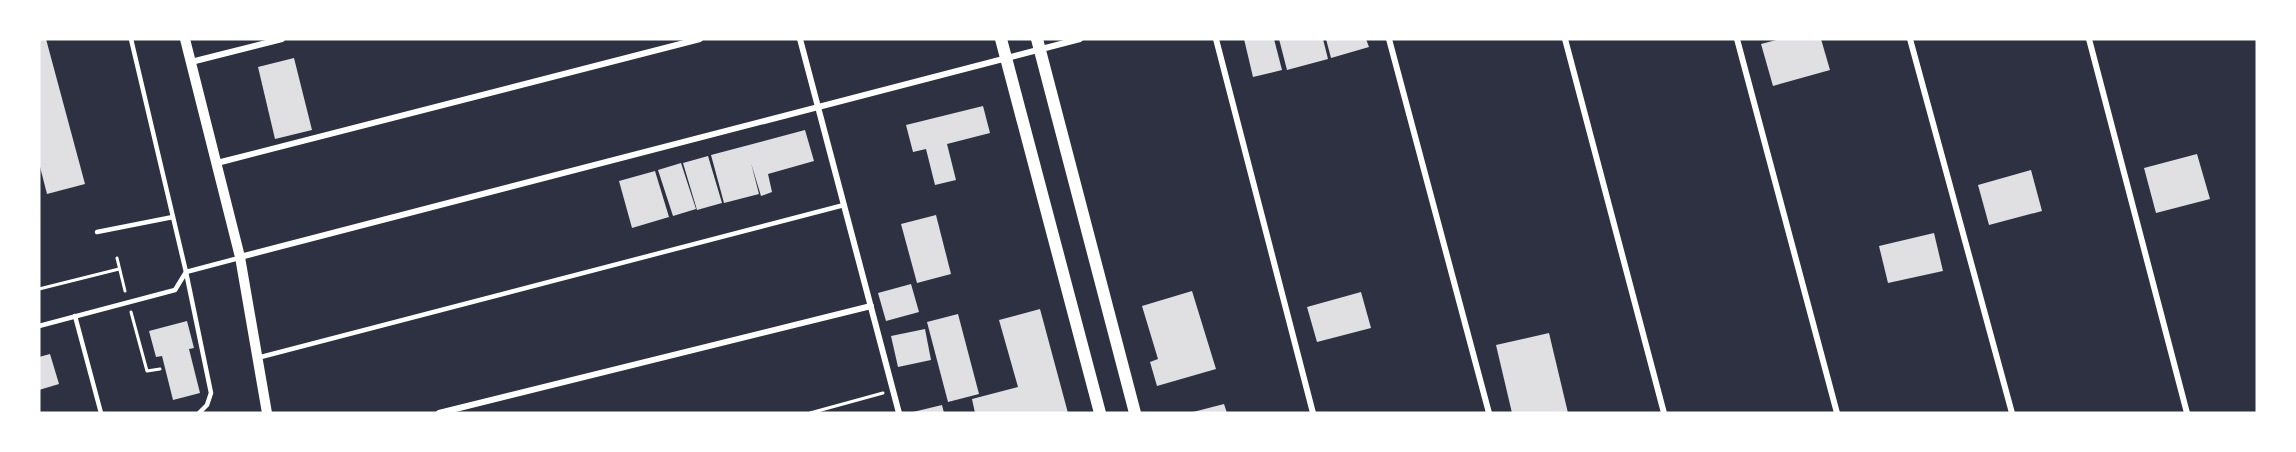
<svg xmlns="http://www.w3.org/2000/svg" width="2296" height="452" font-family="'Exo 2',sans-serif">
	<rect width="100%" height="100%" fill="#2d3142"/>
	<g fill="#e0e0e3">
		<path d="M39,39H46L85,184L47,194L39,163Z"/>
		<path d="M1244,39H1274L1282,70L1253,77Z"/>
		<path d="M1279,39H1323L1328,59L1287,70Z"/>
		<path d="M1326,39H1366L1369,47L1331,58Z"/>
		<path d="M1780,39H1821L1830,70L1773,86L1761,44Z"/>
		<path d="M294,58L312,130L275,139L258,67Z"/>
		<path d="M983,106L990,133L947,144L956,180L935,185L926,149L913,152L906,125Z"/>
		<path d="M805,130L814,161L768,174L772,192L761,196L751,163L759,194L724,203L711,155Z"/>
		<path d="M2197,154L2210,199L2156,213L2144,168Z"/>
		<path d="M708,156L722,203L697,210L683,163Z"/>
		<path d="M681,163L696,209L673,216L658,170Z"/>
		<path d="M2031,170L2042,211L1989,225L1978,185Z"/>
		<path d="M655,171L669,217L632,228L619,181Z"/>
		<path d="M936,215L951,274L917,283L901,224Z"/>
		<path d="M1934,233L1943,271L1888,283L1879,246Z"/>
		<path d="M911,284L919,312L886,321L878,293Z"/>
		<path d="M1192,291L1216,369L1157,386L1150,362L1158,359L1142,306Z"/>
		<path d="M1361,292L1371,328L1317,342L1307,307Z"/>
		<path d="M1040,309L1068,413H975L972,399L1018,387L999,320Z"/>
		<path d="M958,314L979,394L948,402L927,322Z"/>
		<path d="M187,321L194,348L189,349L200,393L173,400L162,356L156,357L149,331Z"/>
		<path d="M925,329L931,360L898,367L891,336Z"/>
		<path d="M1549,333L1568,413H1512L1496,345Z"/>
		<path d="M50,354L59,384L39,390V357Z"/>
		<path d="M1224,404L1227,413H1193V412Z"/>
		<path d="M942,405L944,413H913V412Z"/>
	</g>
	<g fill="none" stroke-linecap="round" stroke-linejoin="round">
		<g stroke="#fff" stroke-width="3">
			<path d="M117,258L125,291"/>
			<path d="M39,289L119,269"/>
			<path d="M131,312L147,371L160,369"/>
			<path d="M810,413L883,393"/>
		</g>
		<g stroke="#fff" stroke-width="4.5">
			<path d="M131,39L186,272L211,393L207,405L199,413"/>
			<path d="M97,232L173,217"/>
			<path d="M75,316L101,413"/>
			<path d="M39,326L175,290L186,272L239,258"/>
			<path d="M257,358L844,205"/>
		</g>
		<g stroke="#fff" stroke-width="6">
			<path d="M800,39L899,413"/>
			<path d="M1216,39L1313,413"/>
			<path d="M1389,39L1489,413"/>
			<path d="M1565,39L1664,413"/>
			<path d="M1737,39L1837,413"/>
			<path d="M1910,39L2012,413"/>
			<path d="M2089,39L2187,413"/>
			<path d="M191,62L282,39"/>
			<path d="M217,163L700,39"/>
			<path d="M240,257L1080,39"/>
			<path d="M439,413L871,306"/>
		</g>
		<path stroke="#fff" stroke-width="10" d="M185,39L240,257L267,413"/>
		<g stroke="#fff" stroke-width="12">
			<path d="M1001,39L1100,413"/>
			<path d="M1037,39L1135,413"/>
		</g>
	</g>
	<rect width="2296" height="452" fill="none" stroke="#ffffff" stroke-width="81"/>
</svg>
